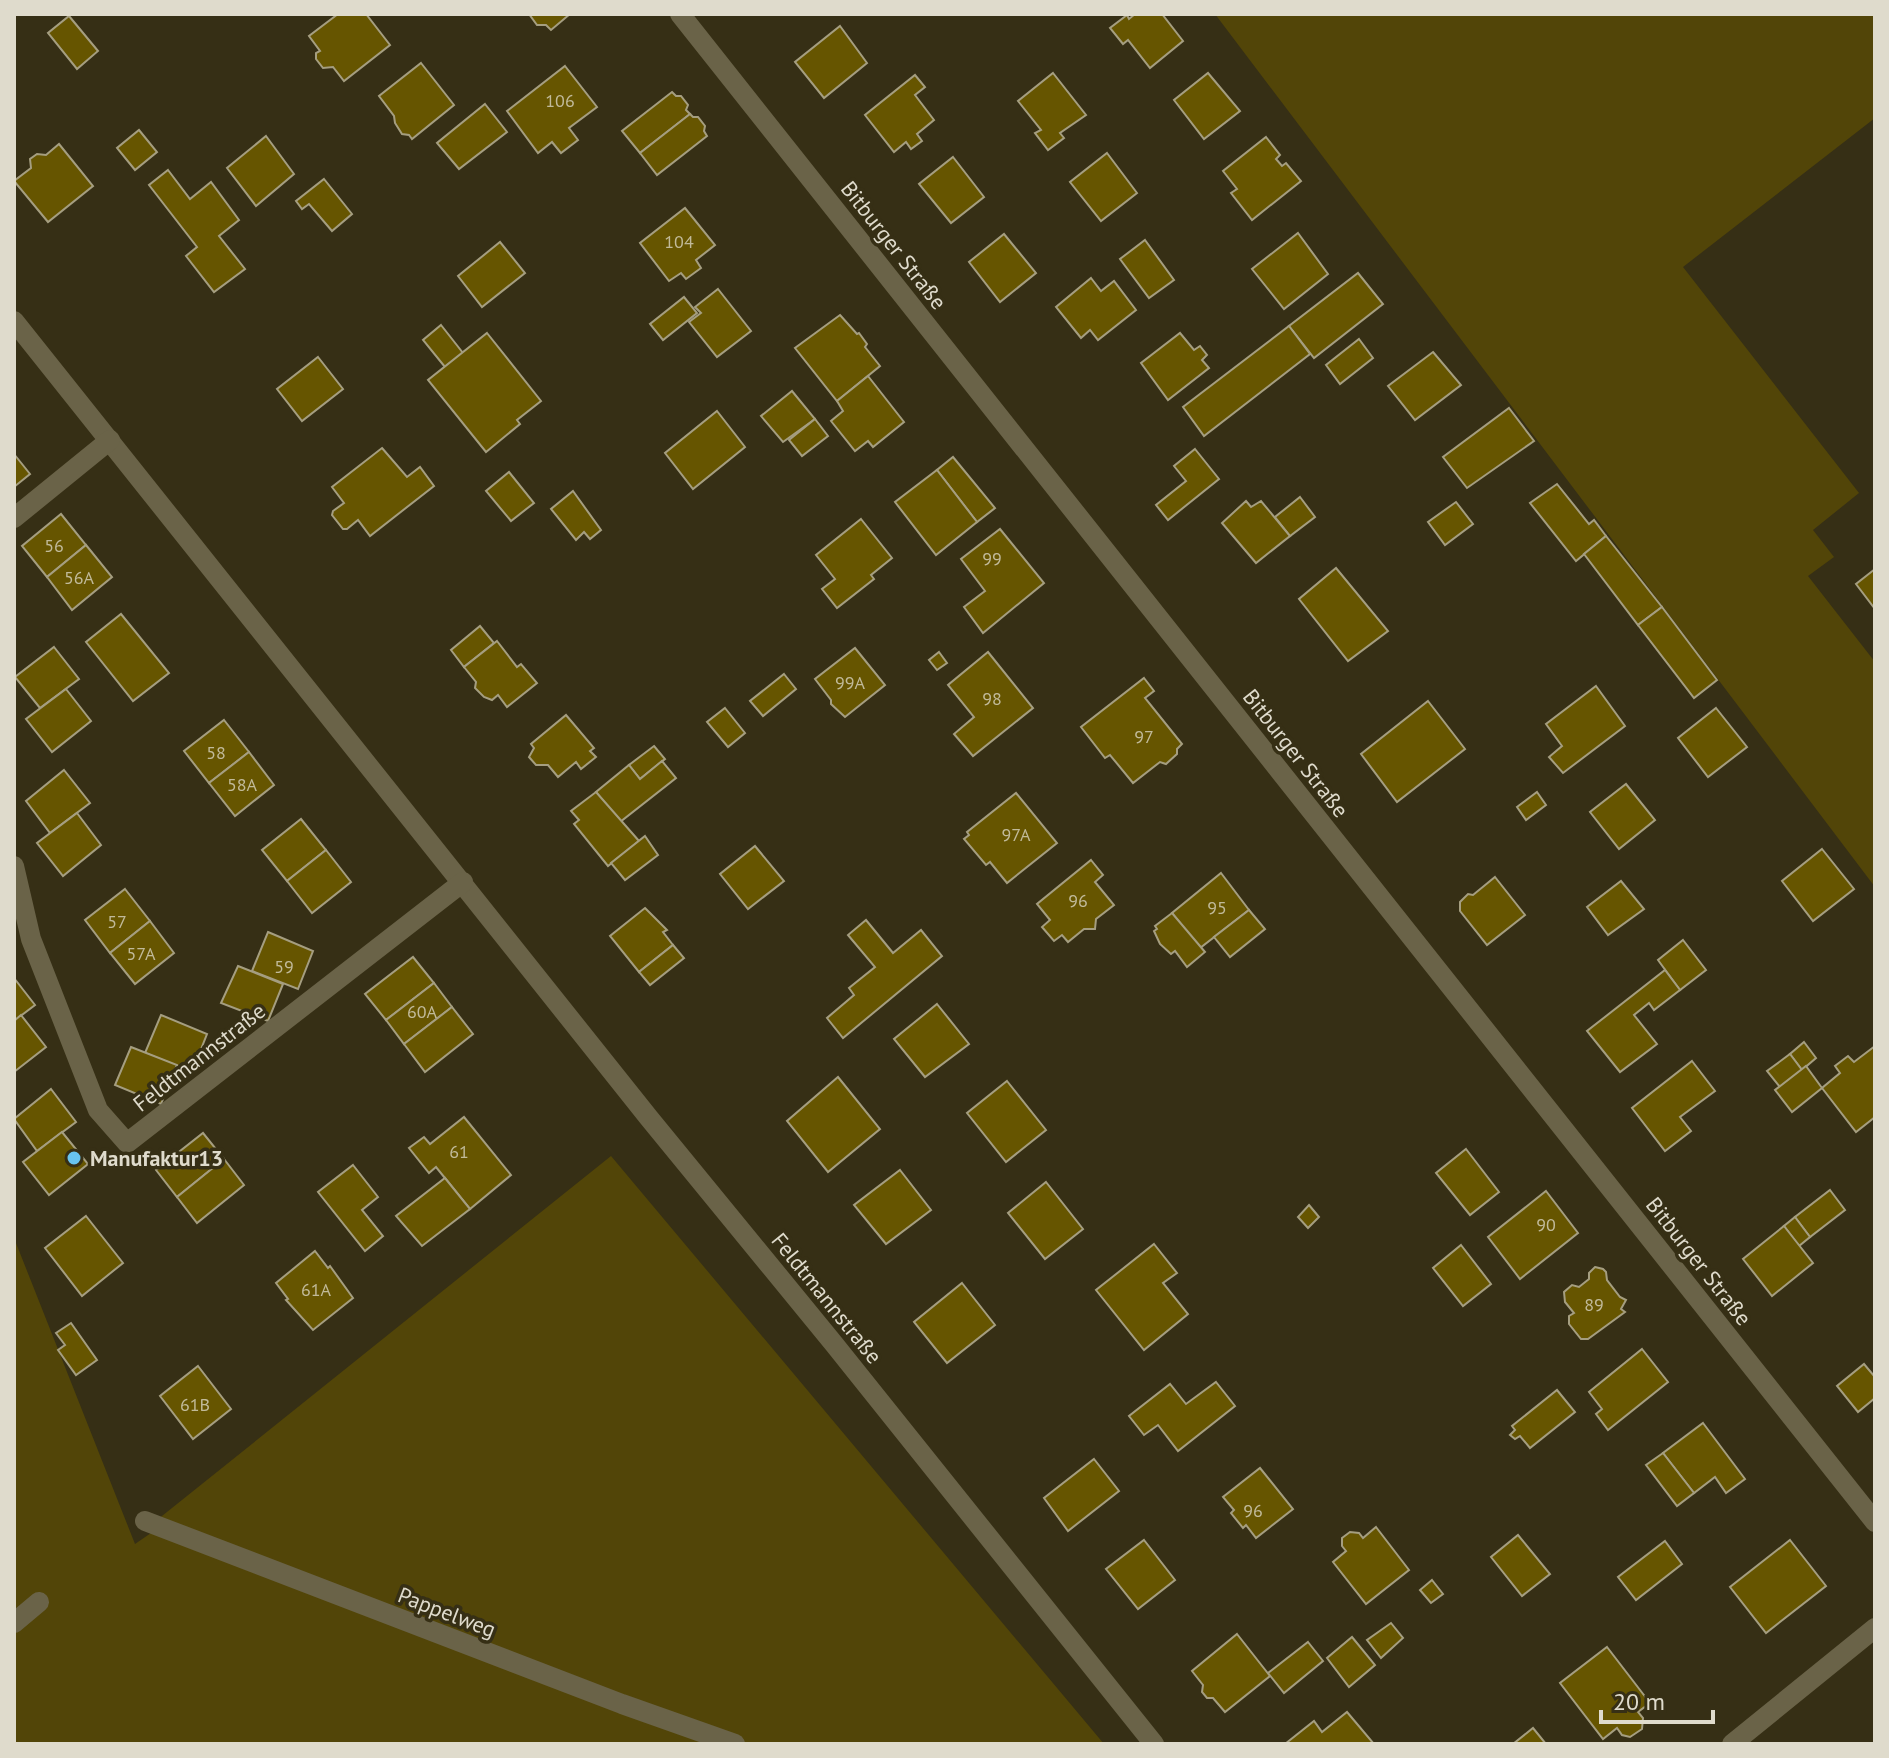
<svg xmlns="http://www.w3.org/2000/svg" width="1889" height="1758" font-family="'PT Sans',sans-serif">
	<rect width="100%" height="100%" fill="#362f15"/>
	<g fill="#524508">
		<path d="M1215,14H1875V118L1683,267L1859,493L1813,530L1834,557L1808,576L1875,662V887Z"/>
		<path d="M611,1156L1104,1744H14V1238L135,1544L151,1533L157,1520Z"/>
	</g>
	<g fill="#650" stroke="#a59e80" stroke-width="2">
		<path d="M338,14H366L390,45L344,81L333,67L323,68L316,59V53L320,51L309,36Z"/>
		<path d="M529,14H570L551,30L546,25H537Z"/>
		<path d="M1135,14H1162L1183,41L1150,68L1128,40L1123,44L1110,28L1127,15L1129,19Z"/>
		<path d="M69,16L98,51L77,69L48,33Z"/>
		<path d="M840,26L867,63L824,98L795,62Z"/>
		<path d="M421,63L454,105L412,139L409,135L402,134L395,123L394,116L379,96Z"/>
		<path d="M565,66L597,107L569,128L578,140L561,153L552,142L538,153L507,111Z"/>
		<path d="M1053,73L1086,115L1060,133L1064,138L1048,150L1035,133L1041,130L1018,101Z"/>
		<path d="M1208,73L1240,111L1204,139L1174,100Z"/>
		<path d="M915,75L925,87L915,95L934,120L917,134L922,141L911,149L906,142L894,152L865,115Z"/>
		<path d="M672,92L676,96H681L688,105L686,110L690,114L640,153L622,131Z"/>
		<path d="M485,104L507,132L459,169L437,143Z"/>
		<path d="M690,114L693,117H698L705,126L704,131L707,136L657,175L640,153Z"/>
		<path d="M139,130L157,152L135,170L117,148Z"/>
		<path d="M266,136L294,174L256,206L227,168Z"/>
		<path d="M1266,137L1280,155L1276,159L1282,166L1286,163L1301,181L1252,220L1231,193L1237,189L1223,171Z"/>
		<path d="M59,144L93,186L48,222L14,181L31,168L30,159L37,154L46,155Z"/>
		<path d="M1107,153L1137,193L1101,221L1070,182Z"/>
		<path d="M953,157L984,197L951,223L919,184Z"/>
		<path d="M168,170L190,199L211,182L239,220L219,236L245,269L214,292L186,256L197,247L149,185Z"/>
		<path d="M324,179L352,214L332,231L309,204L302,209L296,201Z"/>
		<path d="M685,208L715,245L696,260L701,268L686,279L681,273L669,281L640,243Z"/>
		<path d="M1298,233L1328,274L1284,309L1252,269Z"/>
		<path d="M1004,234L1036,273L1000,302L969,262Z"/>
		<path d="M1145,240L1174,280L1149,298L1120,259Z"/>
		<path d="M500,242L525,273L482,307L458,276Z"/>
		<path d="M1358,273L1383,304L1314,358L1289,326Z"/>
		<path d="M1091,278L1101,291L1114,281L1136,310L1098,340L1090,330L1081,338L1056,307Z"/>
		<path d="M718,289L751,331L717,357L689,322L701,313L695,307Z"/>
		<path d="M684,297L697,313L663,340L650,324Z"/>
		<path d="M840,315L857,334L859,333L867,344L865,347L880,366L837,401L795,348Z"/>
		<path d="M441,325L463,353L445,367L423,340Z"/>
		<path d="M1289,326L1310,354L1204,436L1183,407Z"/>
		<path d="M487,333L541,401L517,420L520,424L486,452L428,380Z"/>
		<path d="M1180,333L1194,350L1200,346L1207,355L1202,360L1209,368L1168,400L1141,363Z"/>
		<path d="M1359,339L1373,358L1340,384L1326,365Z"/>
		<path d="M1433,352L1461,385L1415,420L1388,386Z"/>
		<path d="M318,357L343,389L302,421L277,389Z"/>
		<path d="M868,376L904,422L873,447L868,441L855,451L831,421L843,411L837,401Z"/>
		<path d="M792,391L815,419L783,442L761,416Z"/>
		<path d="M1509,408L1534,441L1467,488L1443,457Z"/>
		<path d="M717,411L745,447L693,489L665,453Z"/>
		<path d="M815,419L828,436L802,456L789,440Z"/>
		<path d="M382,448L407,477L420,467L434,486L370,536L358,520L347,529H343L332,515L333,511L344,503L332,487Z"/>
		<path d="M1195,449L1219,479L1168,520L1156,505L1186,481L1174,466Z"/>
		<path d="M14,454L30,474L14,487Z"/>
		<path d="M953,457L995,508L977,522L937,470Z"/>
		<path d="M937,470L977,522L936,555L895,502Z"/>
		<path d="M509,472L534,503L511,521L486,491Z"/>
		<path d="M1557,484L1589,524L1594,520L1606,536L1576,561L1530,503Z"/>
		<path d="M573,491L601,530L590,539L584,532L576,540L551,509Z"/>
		<path d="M1300,497L1315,517L1290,536L1275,517Z"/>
		<path d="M1246,501L1251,507L1261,501L1290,536L1256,563L1222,523Z"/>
		<path d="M1456,502L1473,524L1445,545L1428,522Z"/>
		<path d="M61,514L86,545L47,577L22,546Z"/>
		<path d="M861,519L892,558L871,575L874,579L837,608L822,589L835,579L816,555Z"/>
		<path d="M1000,529L1044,583L983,633L964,607L985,591L961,559Z"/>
		<path d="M1606,536L1662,607L1638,625L1584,554Z"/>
		<path d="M86,545L112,577L72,610L47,577Z"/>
		<path d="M1336,568L1388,631L1348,661L1299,599Z"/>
		<path d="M1875,569V609L1856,584Z"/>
		<path d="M1662,607L1717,680L1694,698L1638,625Z"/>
		<path d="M121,614L169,673L133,701L86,642Z"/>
		<path d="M480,626L494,643L464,667L451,650Z"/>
		<path d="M497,641L517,667L521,664L537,683L507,707L498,695L492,700L484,697L475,688L476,682L464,667Z"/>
		<path d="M54,647L79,679L40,708L15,677Z"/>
		<path d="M855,648L885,685L845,717L831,704V700L815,679Z"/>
		<path d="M939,652L947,663L937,670L929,660Z"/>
		<path d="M988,652L1033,708L973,756L954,734L974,717L948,685Z"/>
		<path d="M784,674L796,689L763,716L750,701Z"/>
		<path d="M1144,678L1154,691L1145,698L1182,744L1177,749V754L1166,764L1160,762L1133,783L1110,755L1105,758L1081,727Z"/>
		<path d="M1596,686L1625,726L1563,773L1549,757L1562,746L1546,724Z"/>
		<path d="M66,689L91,721L52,752L26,719Z"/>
		<path d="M1428,701L1465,749L1397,802L1361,754Z"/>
		<path d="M725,708L745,733L728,747L707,722Z"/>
		<path d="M1716,708L1747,747L1708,777L1678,738Z"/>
		<path d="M566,715L594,748L590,751L596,757L581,769L576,762L558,777L548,765H536L529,757L534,748L531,744Z"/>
		<path d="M224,720L249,752L209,783L184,751Z"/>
		<path d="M654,746L665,759L640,779L629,765Z"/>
		<path d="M249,752L274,785L235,816L209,783Z"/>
		<path d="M662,761L676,778L620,822L596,792L629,765L640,779Z"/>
		<path d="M64,770L90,803L50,833L26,801Z"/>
		<path d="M1626,784L1655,820L1619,849L1590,812Z"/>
		<path d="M596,792L639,841L608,866L574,824L579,820L571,811Z"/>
		<path d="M1537,792L1546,805L1526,820L1517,807Z"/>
		<path d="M1016,793L1057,843L1007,883L990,862L986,865L964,839L969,835L967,832Z"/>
		<path d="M77,813L101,845L63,876L37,843Z"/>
		<path d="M301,819L326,850L287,881L262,850Z"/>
		<path d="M645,836L658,855L625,880L611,863Z"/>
		<path d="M755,846L784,881L748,909L720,874Z"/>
		<path d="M1822,849L1854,889L1813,921L1782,881Z"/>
		<path d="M326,850L351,882L312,913L287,881Z"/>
		<path d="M1091,860L1103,875L1095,882L1114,905L1096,919L1095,929H1084L1068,942L1062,935L1054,941L1042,927L1050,920L1037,904Z"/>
		<path d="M1221,873L1249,910L1200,948L1172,913Z"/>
		<path d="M1495,877L1525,915L1487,945L1460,911V902L1468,894L1473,895Z"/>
		<path d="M1621,881L1644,909L1608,935L1587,907Z"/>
		<path d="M125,889L150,921L110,953L85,920Z"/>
		<path d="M645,908L667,930L663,932L673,945L639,972L610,936Z"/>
		<path d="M1249,910L1265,929L1230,957L1214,937Z"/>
		<path d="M1172,913L1205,952L1187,967L1175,951L1171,954L1160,944L1154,931L1157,929L1155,926Z"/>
		<path d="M866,920L893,953L921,930L942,956L843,1038L827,1018L854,995L849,988L875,967L848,935Z"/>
		<path d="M150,921L174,953L135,984L110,953Z"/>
		<path d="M268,932L313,951L298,989L252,971Z"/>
		<path d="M1683,940L1706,970L1680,990L1658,960Z"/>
		<path d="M673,945L684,958L650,985L639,972Z"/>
		<path d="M413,957L434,983L386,1020L365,994Z"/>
		<path d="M238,966L283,984L268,1021L221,1003Z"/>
		<path d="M1665,970L1680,990L1654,1010L1649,1003L1634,1015L1657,1044L1620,1072L1587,1031Z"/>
		<path d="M14,978L35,1005L14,1021Z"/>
		<path d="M434,983L452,1007L404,1044L386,1020Z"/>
		<path d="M937,1004L969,1044L925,1077L894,1039Z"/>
		<path d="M452,1007L473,1034L425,1072L404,1044Z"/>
		<path d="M21,1015L46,1047L14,1072V1021Z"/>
		<path d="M161,1015L207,1034L192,1072L145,1053Z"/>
		<path d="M1804,1042L1816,1058L1802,1070L1790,1054Z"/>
		<path d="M1875,1046V1117L1856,1132L1822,1088L1840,1073L1835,1066L1848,1056L1854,1062Z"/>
		<path d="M131,1047L177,1065L161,1104L115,1085Z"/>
		<path d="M1790,1054L1802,1070L1780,1087L1767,1071Z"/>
		<path d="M1692,1061L1715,1091L1680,1117L1691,1131L1665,1151L1632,1108Z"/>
		<path d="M1806,1066L1822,1088L1792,1112L1775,1090Z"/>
		<path d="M838,1077L880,1129L828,1172L787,1121Z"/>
		<path d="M1007,1081L1046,1130L1006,1162L967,1113Z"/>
		<path d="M51,1089L76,1122L37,1151L14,1119Z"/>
		<path d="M464,1117L511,1175L470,1209L436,1167L429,1173L409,1148L424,1137L430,1144Z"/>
		<path d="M62,1132L88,1164L49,1195L23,1162Z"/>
		<path d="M203,1133L224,1159L177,1197L156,1170Z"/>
		<path d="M1466,1149L1499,1192L1470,1215L1436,1173Z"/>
		<path d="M224,1159L244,1185L197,1223L177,1197Z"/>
		<path d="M353,1165L378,1197L362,1210L383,1236L365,1251L318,1192Z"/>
		<path d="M900,1170L931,1210L886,1244L854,1205Z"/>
		<path d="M445,1178L470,1209L422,1246L396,1216Z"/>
		<path d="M1046,1182L1083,1229L1045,1259L1008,1213Z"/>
		<path d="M1830,1190L1845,1210L1810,1237L1795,1217Z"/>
		<path d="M1546,1191L1578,1233L1520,1279L1488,1237Z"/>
		<path d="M1309,1205L1319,1217L1308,1228L1298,1217Z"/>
		<path d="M86,1216L123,1263L82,1296L45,1248Z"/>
		<path d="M1795,1217L1810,1237L1799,1246L1784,1226Z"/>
		<path d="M1784,1226L1813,1263L1772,1296L1743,1259Z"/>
		<path d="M1154,1244L1177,1273L1163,1283L1188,1314L1144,1350L1096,1290Z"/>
		<path d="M1461,1245L1491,1284L1463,1306L1433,1268Z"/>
		<path d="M315,1251L328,1268L330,1266L353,1298L313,1330L286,1300L288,1299L276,1283Z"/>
		<path d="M1595,1267L1603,1269L1606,1272L1607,1280L1620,1297L1626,1300L1621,1309L1625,1312L1588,1339H1581L1569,1324V1316L1574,1313L1565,1302L1564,1292L1572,1285L1579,1287L1589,1279V1273Z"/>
		<path d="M962,1283L995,1325L947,1363L914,1322Z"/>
		<path d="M71,1323L97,1360L76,1375L58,1350L65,1345L56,1333Z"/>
		<path d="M1642,1349L1668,1382L1608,1430L1596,1414L1602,1409L1589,1392Z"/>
		<path d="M1864,1364L1875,1377V1398L1858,1412L1837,1386Z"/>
		<path d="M198,1366L231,1409L193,1439L160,1396Z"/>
		<path d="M1216,1382L1235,1406L1178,1451L1158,1425L1144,1435L1129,1416L1170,1384L1186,1404Z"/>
		<path d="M1557,1390L1575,1412L1530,1448L1520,1436L1515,1439L1510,1435L1515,1430L1512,1426Z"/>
		<path d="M1703,1423L1745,1479L1726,1493L1715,1477L1694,1493L1663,1453Z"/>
		<path d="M1663,1453L1694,1493L1677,1506L1646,1465Z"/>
		<path d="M1094,1459L1119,1491L1068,1531L1044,1498Z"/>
		<path d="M1260,1468L1293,1509L1256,1538L1246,1525L1243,1528L1231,1513L1234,1510L1223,1497Z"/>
		<path d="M1376,1527L1409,1570L1366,1604L1333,1562L1346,1551L1342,1546V1538L1350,1532L1359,1533L1363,1538Z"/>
		<path d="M1518,1535L1550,1574L1522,1596L1491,1557Z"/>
		<path d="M1144,1540L1175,1580L1138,1609L1106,1569Z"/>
		<path d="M1790,1540L1826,1586L1766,1633L1730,1587Z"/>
		<path d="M1665,1541L1682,1564L1636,1600L1618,1577Z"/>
		<path d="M1432,1580L1443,1594L1431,1603L1420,1590Z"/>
		<path d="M1391,1623L1403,1638L1381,1658L1367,1640Z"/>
		<path d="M1237,1634L1270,1676L1225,1712L1213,1698H1207L1202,1692L1203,1685L1192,1671Z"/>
		<path d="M1352,1637L1375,1665L1349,1687L1327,1658Z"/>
		<path d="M1308,1642L1323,1661L1284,1693L1268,1673Z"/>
		<path d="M1607,1647L1650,1703L1638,1712L1643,1718L1642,1729L1630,1737L1622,1735L1617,1728L1603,1739L1560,1683Z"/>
		<path d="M1347,1712L1374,1744H1285L1314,1721L1322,1732Z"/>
		<path d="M1533,1728L1546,1744H1513Z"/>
	</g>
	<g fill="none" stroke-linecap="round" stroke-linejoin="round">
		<g stroke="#6a6348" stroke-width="20">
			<path d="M680,14L1875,1522"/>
			<path d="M14,321L649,1118L834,1344L1154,1744"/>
			<path d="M14,518L110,440"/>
			<path d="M14,866L31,939L98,1110L127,1143L463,882"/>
			<path d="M145,1521L622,1704L735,1744"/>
			<path d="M14,1623L39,1602"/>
			<path d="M1732,1744L1875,1628"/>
		</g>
	</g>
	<circle fill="#68c4f0" stroke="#362f15" stroke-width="3" cx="74" cy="1158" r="8"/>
	<g text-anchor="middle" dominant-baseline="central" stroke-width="7" stroke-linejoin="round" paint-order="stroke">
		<g font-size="18" fill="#c1ba99">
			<text x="560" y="100">106</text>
			<text x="679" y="241">104</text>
			<text x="54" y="545">56</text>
			<text x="992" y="558">99</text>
			<text x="79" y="577">56A</text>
			<text x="850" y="682">99A</text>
			<text x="992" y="698">98</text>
			<text x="1144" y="736">97</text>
			<text x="216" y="752">58</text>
			<text x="242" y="784">58A</text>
			<text x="1016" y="834">97A</text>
			<text x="1078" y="900">96</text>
			<text x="1217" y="907">95</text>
			<text x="117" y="921">57</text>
			<text x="141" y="953">57A</text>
			<text x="284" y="966">59</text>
			<text x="422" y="1011">60A</text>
			<text x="459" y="1151">61</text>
			<text x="1546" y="1224">90</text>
			<text x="316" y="1289">61A</text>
			<text x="1594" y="1304">89</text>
			<text x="195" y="1404">61B</text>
			<text x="1253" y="1510">96</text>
		</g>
		<g font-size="22" fill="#dfdbcc" stroke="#362f15">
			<text transform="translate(894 245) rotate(52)">Bitburger Straße</text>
			<text transform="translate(1296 753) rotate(52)">Bitburger Straße</text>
			<text transform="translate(199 1057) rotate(-38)">Feldtmannstraße</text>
			<text transform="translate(1699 1261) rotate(52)">Bitburger Straße</text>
			<text transform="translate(827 1298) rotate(51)">Feldtmannstraße</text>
			<text transform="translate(447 1612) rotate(21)">Pappelweg</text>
		</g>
		<g font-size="22" font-weight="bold" fill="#dfdbcc" stroke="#362f15" text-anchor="start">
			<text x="90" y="1158">Manufaktur13</text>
		</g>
	</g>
	<rect width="1889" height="1758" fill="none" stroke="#dfdbcc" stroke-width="32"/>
	<path d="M1601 1710v12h112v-12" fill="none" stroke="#dfdbcc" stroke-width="4"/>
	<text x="1613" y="1710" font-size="24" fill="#dfdbcc" stroke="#362f15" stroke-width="6" paint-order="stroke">20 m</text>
</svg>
